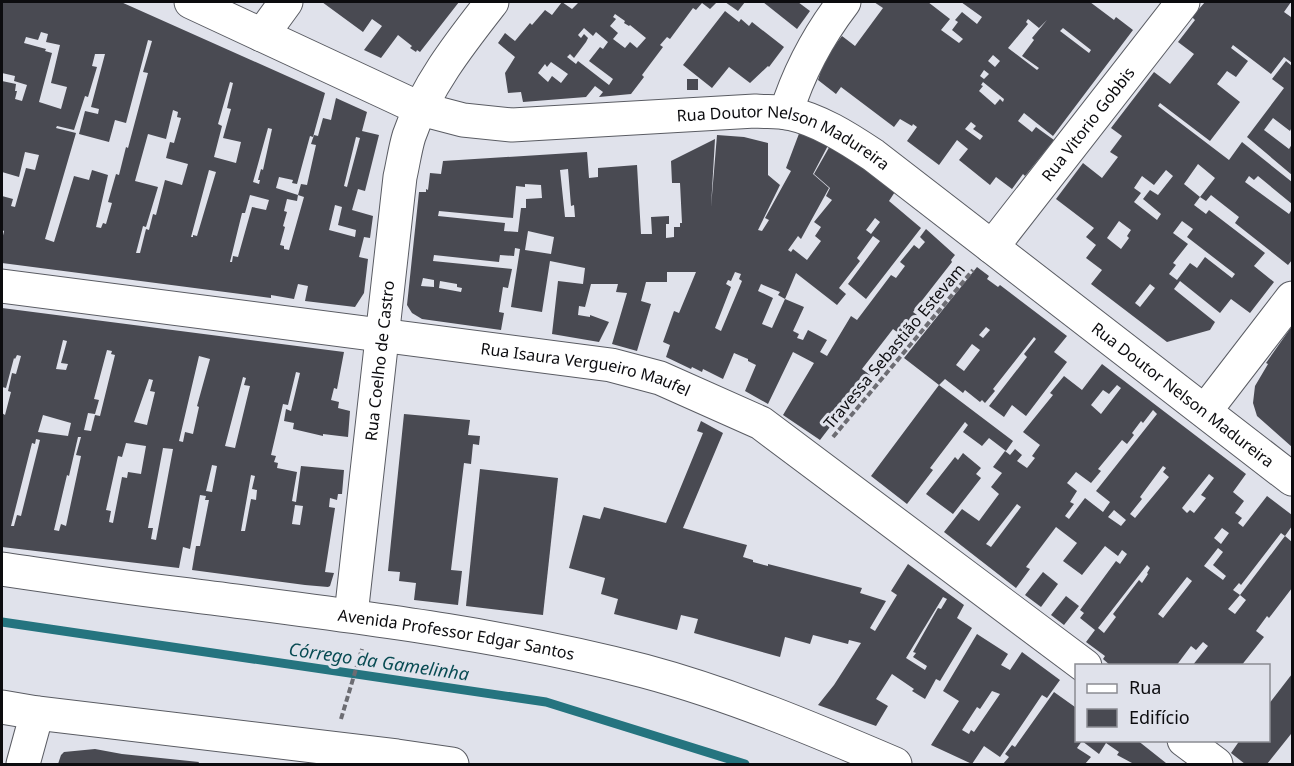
<svg xmlns="http://www.w3.org/2000/svg" width="1294" height="766" font-family="'Noto Sans',sans-serif">
	<rect width="100%" height="100%" fill="#e0e2eb"/>
	<g fill="none" stroke-linecap="round" stroke-linejoin="round">
		<path stroke="#25747f" stroke-width="9" d="M2,622L546,702L745,764"/>
	</g>
	<g fill="#494a52" fill-rule="evenodd">
		<path d="M2,2H121L325,93L313,137L310,136L297,184L292,183L293,180L279,177L276,188L298,195L301,184L307,185L316,145L311,144L314,135L318,136L323,118L331,120L336,98L367,112L362,131L379,135L365,191L358,189L352,210L373,216L370,238L364,237L359,257L368,259L364,293L355,307L305,301L308,286L298,284L294,299L271,295V298L2,263V240L4,231L2,230V196L13,199L11,206L15,207L26,168L35,170L39,155L25,152L19,177L2,172V81L16,84L15,91H17L15,99L22,101L27,85L14,81L15,76L2,73ZM41,32L48,34L46,42L60,45L51,83L67,87L61,109L39,102L52,53L45,51L46,49L24,43L26,37L38,40ZM148,40L152,41L143,72L148,73L128,148L126,147L119,175L116,174L108,202L112,203L106,224L103,223L101,228L96,227L108,175L92,170L89,180L74,176L54,242L45,239L76,133L56,128L57,126L74,130L85,96L88,97L97,67L92,66L95,54H105L91,107L99,109L98,114L85,111L79,134L109,142L115,120L126,123ZM230,82L233,83L227,108L231,109L223,138L241,142L236,163L214,157L222,126L218,124ZM173,110L178,112L177,117L181,118L174,143L170,142L166,158L188,164L182,185L165,180L156,215L153,214L149,230L146,229L140,253H136L143,226L146,227L158,187L135,181L148,134L166,139ZM268,128L272,129L263,170L261,169L258,180H260L259,184L253,182ZM356,137L360,138L347,187L344,186ZM209,170L216,172L197,236L193,235V237H191ZM250,195L269,200L266,210L252,207L238,257L233,256L232,262H230L242,213H245ZM298,195L304,197L289,250L284,249V246L280,245L285,227L283,226L287,212L284,211L287,199L297,201ZM335,205L342,207L338,225L356,230L355,237L329,230Z"/>
		<path d="M322,2H459L420,52L417,50L416,52L410,48L412,46L398,35L381,58L364,50L382,26L372,19L363,32Z"/>
		<path d="M562,2L572,9L578,3L577,2H717L710,9L702,3L696,10L693,8L670,39L667,37L660,45L663,47L642,75L644,77L631,94L599,97L603,92L595,86L586,97L523,102L521,92L508,93L505,73L515,57L498,43L505,33L515,41L530,23L532,25L545,10L552,15ZM615,14L625,21L624,23L629,26L630,25L646,38L637,48L630,42L625,48L613,39L618,33L610,26L616,19L613,17ZM584,28L593,36L596,32L608,42L603,49L600,47L589,61L613,79L609,85L578,61L576,64L567,57L570,54L574,58L586,42L588,38L584,34L581,38L578,35ZM551,62L568,74L561,83L552,76L548,82L538,73L545,64L547,67Z"/>
		<path d="M725,2H745L738,11Z"/>
		<path d="M763,2H798L810,11L797,29Z"/>
		<path d="M874,2H928L950,19L941,30L959,43L963,39L952,30L958,22L955,20L962,12L977,24L982,17L961,2H1090L1114,20L1116,17L1133,30L1053,136L1024,113L1018,121L1032,132L1036,127L1054,140L1025,176L1023,174L1012,189L996,177L990,185L959,160L968,149L957,140L939,165L907,141L917,127L913,124L912,126L900,119L894,127L841,87L836,94L818,80L827,52L828,54L842,36L855,46L883,8ZM1028,19L1039,28L1047,20L1032,38L1034,40L1022,56L1039,68L1037,70L1008,48L1028,24L1026,22ZM1063,28L1091,50L1089,53L1060,31ZM993,55L1000,61L995,67L988,61ZM984,70L989,74L984,79L980,76ZM983,82L1004,99L1003,102L1000,99L995,105L979,91L983,86L981,85ZM971,122L976,126L973,129L983,136L980,140L965,129Z"/>
		<path d="M1205,2H1291L1284,12L1291,17L1292,15V63L1284,57L1271,74L1233,45L1231,48L1248,61L1236,77L1227,71L1217,84L1240,102L1210,141L1160,103L1158,106L1229,160L1242,142L1292,182V204L1258,176L1254,180L1249,176L1245,182L1289,214L1292,209V260L1288,265L1235,223L1239,217L1211,195L1206,201L1200,197L1194,205L1206,214L1209,210L1265,253L1254,266L1274,282L1250,313L1231,299L1220,313L1180,281L1174,289L1215,322L1210,330L1167,342L1091,284L1102,270L1086,258L1096,245L1086,237L1094,228L1056,199L1083,163L1102,178L1118,157L1110,152L1122,136L1111,128L1154,72L1170,84L1194,54L1178,42L1195,20L1192,17ZM1198,164L1215,178L1200,197L1184,184ZM1166,170L1173,176L1158,195L1150,190L1143,199L1161,214L1157,220L1134,202L1141,193L1134,188L1142,176L1154,185ZM1119,221L1131,230L1127,236L1129,238L1121,249L1107,238ZM1182,221L1193,229L1187,237L1235,274L1232,278L1205,257L1197,268L1190,263L1177,280L1169,274L1176,265L1173,263L1188,244L1173,233ZM1150,284L1155,288L1140,307L1135,303Z"/>
		<path d="M725,11L739,22L741,19L749,26L752,22L784,47L769,67L768,66L750,83L729,67L712,88L683,65Z"/>
		<path d="M1286,61L1292,66V127L1290,131L1273,118L1264,130L1289,149L1292,144V175L1247,137L1284,88L1272,79Z"/>
		<rect x="687" y="79" width="11" height="11"/>
		<path d="M803,123L833,136L813,174L829,188L801,239L798,236L788,250L791,252L793,249L807,260L821,241L815,236L821,227L814,222L832,200L826,196L830,188L814,174L835,137L902,181L889,201L921,228L866,299L848,284L880,241L873,236L857,258L860,261L839,288L846,294L837,305L796,273L785,299L778,295L780,292L761,284L758,291L773,298L762,324L772,328L785,299L804,307L793,331L799,334L797,338L803,340L808,330L827,340L820,352L827,356L851,316L857,320L891,275L896,278L905,266L900,262L914,245L919,249L925,242L920,237L926,229L955,255L951,260L952,262L913,312L917,315L901,335L893,329L862,369L870,375L820,440L783,415L814,363L793,352L768,404L745,391L756,365L748,361V359L734,353L723,379L703,369L702,372L692,367L691,369L666,357L670,345L663,342L674,311L679,313L696,272H667V282H646L641,301L651,304L637,351L612,344L627,293L616,292L618,284H591L585,307L579,306L578,315L590,317V315L609,322L599,342L552,334L558,281L583,284L585,268L550,261L542,312L511,307L520,249L515,248L514,256L500,255L499,262L434,255L433,261L512,269L508,288L503,287L499,312L504,313L501,330L422,319L412,313L407,305L419,192H426V189L428,190L430,173L441,174L443,161L587,152L589,178L598,177V168L637,165L641,234H652L651,217L669,216V224H666V238L674,237V227H680V223H682L680,183H672L671,161L715,139L711,207L717,135L744,137L768,143V175L780,185L758,230L762,231L769,220L765,218L791,171L786,168ZM568,169L571,206L574,205L575,217H565L560,170ZM525,184L541,185L542,198L526,199V208H521L518,232L504,231L505,223L438,216L439,211L513,218L516,186L525,187ZM875,218L880,222L871,234L866,230ZM528,231L554,237L551,254L525,250ZM735,272L741,274L739,279L742,281L721,331L715,328L731,287L726,284L728,280L731,281ZM423,278L434,280V287L421,286ZM440,281L457,284V287L462,288L461,292L439,288Z"/>
		<path d="M977,267L989,276L987,279L998,287L1000,285L1067,336L1054,352L1067,362L1026,416L1012,405L1004,417L989,406L1027,357L1024,354L1036,339L1034,337L993,389L995,391L985,403L982,400L980,402L965,390L963,393L945,379L939,385L1013,441L1006,451L989,438L982,446L963,432L968,425L965,422L930,468L933,470L907,504L871,476L939,385L904,358ZM986,327L990,330L983,338L979,335ZM972,344L980,350L964,371L956,365Z"/>
		<path d="M2,308L344,352L337,389L334,388L331,400L339,402L338,408L350,411L348,437L323,434V436L293,429L294,423L284,421L286,409L291,411L300,373L296,372L288,405L283,404L271,455L276,456L274,462L278,463L277,468L297,472L292,501L296,502L301,466L344,470L342,494H338L337,500L330,498L329,507L335,508L325,572L334,573L330,586L328,587L305,585L192,570L196,546H200L209,500H205L206,496L200,495L190,549L183,547L179,568L2,547V413L5,415L11,392L8,391L12,373L16,374L21,356L17,355L15,359L14,358L6,388L2,387ZM63,340L67,341L61,363L68,364L66,370L56,369ZM107,350L112,351L111,354L115,355L100,416L95,415L91,431L84,430L88,413L95,414L99,400L94,399ZM199,356L210,359L197,406L199,407L193,434L185,432L183,442L179,441ZM243,377L246,378L244,385L250,386L235,448L225,446ZM149,379L153,380L150,391L155,392L147,425L134,422ZM43,415L71,423L68,436L38,432ZM78,437H81L76,455L81,456L66,526L61,524L59,531L54,530L67,475L69,476ZM36,439L40,440L21,516L17,515L14,526H11L32,443L35,444ZM126,443L146,446L141,474L128,472L127,478L122,477L113,523L109,522L111,511L106,510L118,456L122,457ZM163,448L173,449L156,540L151,539L153,528H148ZM212,465L217,466L212,492L206,491ZM251,475L255,476L252,489L257,490L256,500L251,499L245,531H241ZM295,505L303,506L300,525L292,524Z"/>
		<path d="M1292,326V447L1257,416L1253,403L1255,386L1268,364L1266,363Z"/>
		<path d="M1102,364L1246,474L1233,492L1244,501L1235,513L1242,518L1238,523L1243,527L1267,496L1292,515V526L1285,536L1281,533L1241,585L1239,583L1233,590L1240,595L1228,609L1235,614L1246,600L1240,595L1285,536L1292,542V588L1269,618L1267,616L1256,631L1264,637L1241,666H1192L1208,646L1203,642L1196,650L1191,646L1176,666H1111L1103,659L1105,656L1086,642L1095,630L1080,618L1084,613L1080,610L1116,561L1120,564L1127,554L1122,550L1118,556L1105,546L1082,575L1063,561L1077,543L1056,527L1026,567L1030,569L1016,588L944,532L962,509L979,521L999,494L991,487L1002,473L993,467L1005,451L1010,455L1015,449L1022,455L1017,461L1027,468L1035,458L1032,456L1040,445L1023,432L1053,395L1050,393L1064,376L1082,390ZM1117,385L1121,388L1101,414L1091,405L1103,390L1109,394ZM1153,410L1157,414L1096,491L1110,502L1103,512L1085,498L1069,519L1065,516L1074,504L1070,502L1077,491L1067,483L1076,472L1091,483L1101,471L1098,469L1122,440L1127,444L1134,435L1132,433L1141,421L1143,423ZM1163,466L1166,468L1163,472L1169,477L1135,518L1130,514L1142,499L1140,497ZM1209,474L1214,478L1201,495L1206,498L1194,513L1190,510L1187,513L1182,508ZM1017,504L1021,507L991,547L986,544ZM1114,510L1126,520L1121,526L1108,517ZM1222,528L1229,533L1221,544L1214,538ZM1218,548L1223,552L1213,565L1226,576L1223,580L1204,566ZM1147,565L1150,568L1147,573L1148,574L1142,583L1139,580L1113,614L1116,617L1104,633L1098,628ZM1187,577L1192,581L1163,618L1158,614Z"/>
		<path d="M404,414L470,420L468,435L480,436L479,445L473,444L471,464L464,463L451,570L462,571L458,605L414,600L416,583L399,581L400,572L388,571Z"/>
		<path d="M701,421L723,433L683,528L747,545L743,557L753,560V562L768,566V564L862,588L860,593L886,601L870,628L875,631L897,595L891,591L908,564L964,605L957,618L972,628L940,681L936,679L925,699L912,691L914,689L892,674L876,699L888,706L876,726L818,705L834,685L861,643L849,640L848,644L813,635L810,644L785,637L780,657L694,633L698,619L681,615L677,630L614,614L618,599L601,594L605,578L569,568L583,515L600,519L604,507L666,523L703,433L697,431ZM943,597L947,599L941,609L938,608L913,652L916,653L913,657L927,666L925,670L906,658Z"/>
		<path d="M963,453L981,468L976,474L981,478L953,514L926,494L955,457L958,460Z"/>
		<path d="M480,469L558,478L543,615L466,606Z"/>
		<path d="M1043,572L1058,584L1041,607L1025,595Z"/>
		<path d="M1066,596L1079,606L1064,625L1051,615Z"/>
		<path d="M977,634L1008,654L1001,665L1010,670L1022,652L1060,680L1047,698L1042,695L1000,757L984,746L972,764L931,745L959,701L943,691ZM992,691L1000,694L974,732L971,730L969,734L962,730L977,707L980,709Z"/>
		<path d="M1292,674V736L1291,734L1267,764H1245L1231,753L1240,740H1268V705Z"/>
		<path d="M1054,692L1075,707L1076,705V740H1137L1166,763L1131,764L1132,763L1117,755L1119,752L1106,743L1099,754L1082,741L1077,748L1091,757L1085,764H1003L1009,757L1005,754L1012,745L1015,747Z"/>
		<path d="M95,749L122,754L199,762L198,764H58L61,755L64,752Z"/>
	</g>
	<g fill="none" stroke-linecap="round" stroke-linejoin="round">
		<defs>
			<g id="minor">
				<path id="s1" d="M191,2L421,109L463,120L512,125L755,111C765,112 777,111 788,113C819,120 846,137 873,155L1292,479"/>
				<path d="M262,35L286,2"/>
				<path d="M786,113C799,71 818,36 844,2"/>
				<path id="s2" d="M992,247L1183,2"/>
				<path id="s3" d="M2,286L611,365L660,378L761,423L1085,666"/>
				<path d="M1205,411L1292,298"/>
				<path id="s4" d="M351,615L400,177C403,164 405,149 409,136C426,86 460,43 492,2"/>
				<path d="M1184,740L1216,764"/>
				<path d="M23,764L37,713"/>
			</g>
			<g id="secondary">
				<path id="s5" d="M2,569C64,578 126,588 189,595C341,615 495,632 644,671C730,694 813,729 895,764"/>
				<path d="M2,707L37,713L397,756L452,764"/>
			</g>
		</defs>
		<use href="#minor" stroke="#5a5c63" stroke-width="35"/>
		<use href="#secondary" stroke="#5a5c63" stroke-width="35"/>
		<g stroke="#6c6c72" stroke-width="4" stroke-dasharray="6 3" stroke-linecap="butt">
			<path d="M833,437L973,270"/>
			<path d="M341,719L362,649"/>
		</g>
		<use href="#minor" stroke="#fff" stroke-width="33"/>
		<use href="#secondary" stroke="#fff" stroke-width="33"/>
	</g>
	<g text-anchor="middle" dominant-baseline="central" stroke-width="6" stroke-linejoin="round" paint-order="stroke">
		<g font-size="16" fill="#0c0c0f" stroke="#e0e2eb">
			<text stroke="none"><textPath href="#s2" startOffset="156">Rua Vitorio Gobbis</textPath></text>
			<text stroke="none"><textPath href="#s1" startOffset="624">Rua Doutor Nelson Madureira</textPath></text>
			<text transform="translate(894 346) rotate(-50)">Travessa Sebastião Estevam</text>
			<text stroke="none"><textPath href="#s4" startOffset="256">Rua Coelho de Castro</textPath></text>
			<text stroke="none"><textPath href="#s3" startOffset="590">Rua Isaura Vergueiro Maufel</textPath></text>
			<text stroke="none"><textPath href="#s1" startOffset="1110">Rua Doutor Nelson Madureira</textPath></text>
			<text stroke="none"><textPath href="#s5" startOffset="459">Avenida Professor Edgar Santos</textPath></text>
		</g>
		<g font-size="18" font-style="italic" fill="#094b53" stroke="#e0e2eb">
			<text transform="translate(379 661) rotate(8)">Córrego da Gamelinha</text>
		</g>
	</g>
	<rect width="1294" height="766" fill="none" stroke="#0c0c0f" stroke-width="6"/>
	<rect x="1075" y="664" width="195" height="78" fill="#e0e2eb" stroke="#8b8c93" stroke-width="1.5"/>
	<rect x="1087" y="684" width="30" height="9" fill="#ffffff" stroke="#8b8c93" stroke-width="1.5"/>
	<text x="1129" y="694" font-size="18" fill="#0c0c0f">Rua</text>
	<rect x="1087" y="709" width="30" height="18" fill="#494a52" stroke="#8b8c93" stroke-width="1.5"/>
	<text x="1129" y="724" font-size="18" fill="#0c0c0f">Edifício</text>
</svg>
